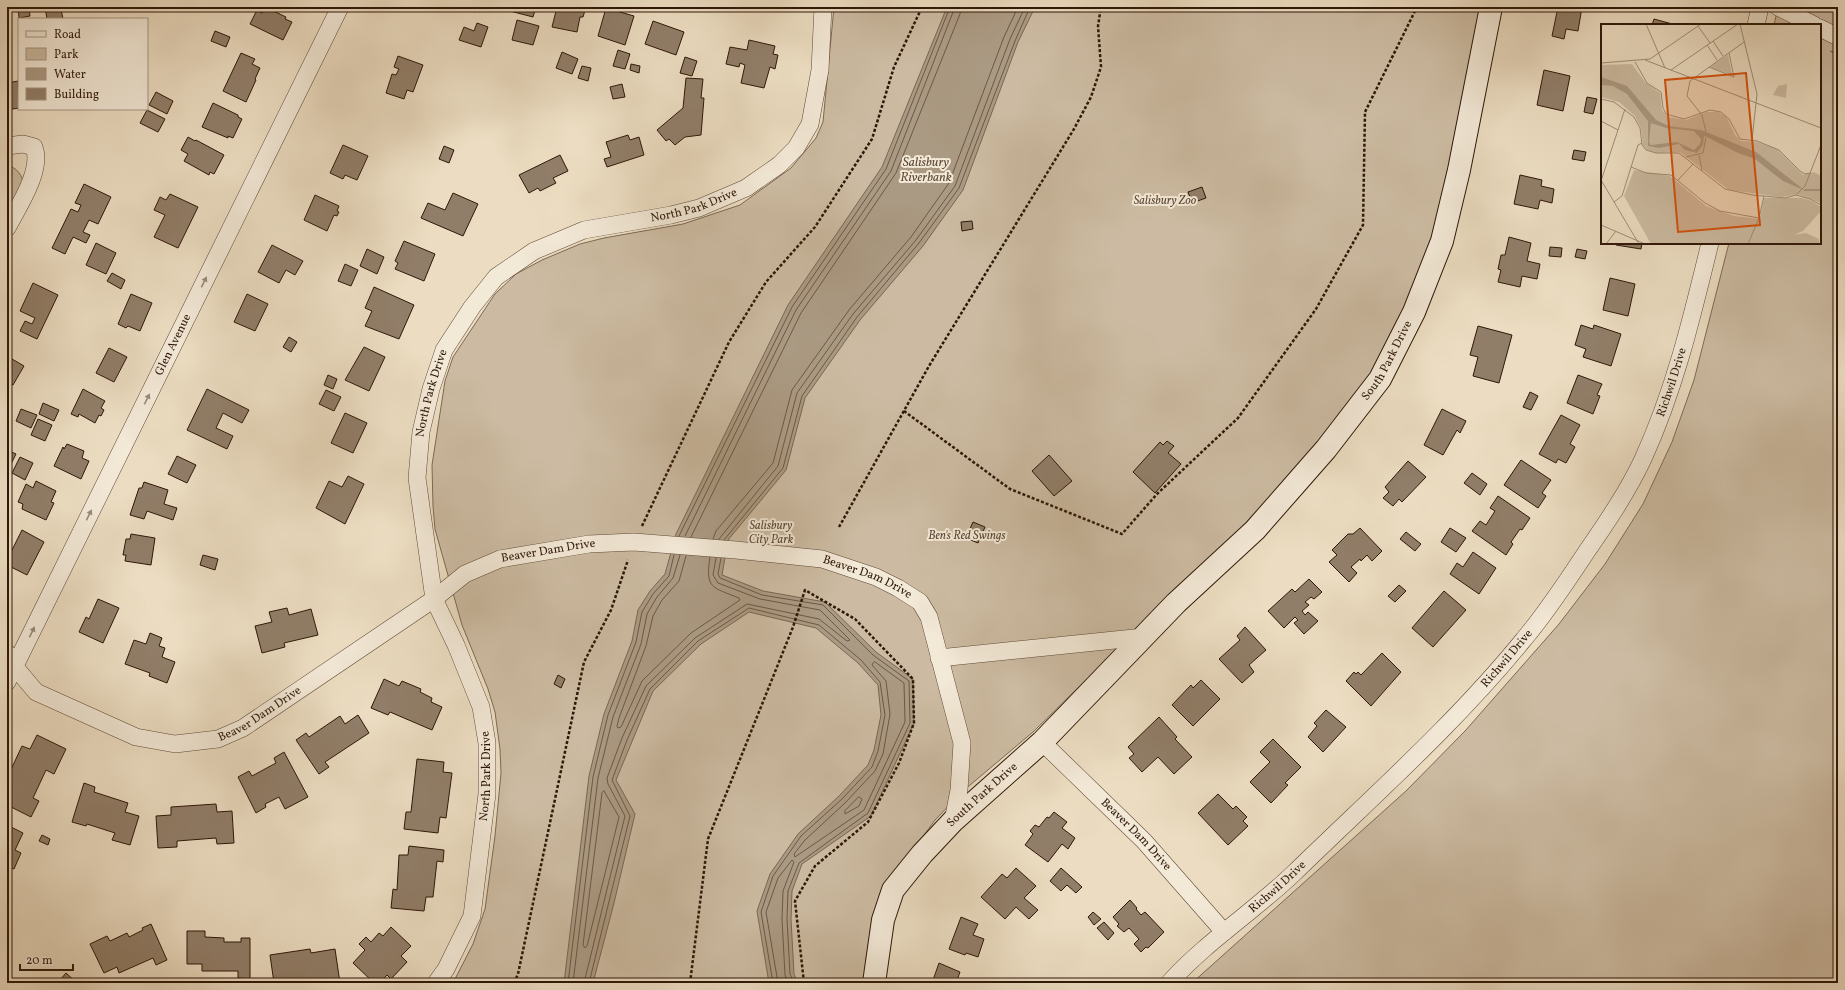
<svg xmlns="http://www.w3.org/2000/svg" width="1845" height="990" font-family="Vollkorn,serif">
	<rect width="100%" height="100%" fill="#ecddc2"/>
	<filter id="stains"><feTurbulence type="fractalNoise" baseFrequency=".005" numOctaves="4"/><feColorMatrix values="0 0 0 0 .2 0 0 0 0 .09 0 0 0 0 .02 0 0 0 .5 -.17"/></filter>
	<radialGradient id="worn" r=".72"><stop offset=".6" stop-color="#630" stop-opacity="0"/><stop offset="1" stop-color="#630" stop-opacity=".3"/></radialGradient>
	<g fill="#ccbba2" stroke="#7d6955">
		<path d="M834,7H1485L1448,175L1429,248L1418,284L1374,372L1293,477L1033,732L963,791L935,820L888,885L873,921L866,959L865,983H453L473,944L485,909L495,836L501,773L500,749L495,712L488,689L462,625L435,529L433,506L432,465L445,381L453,357L495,294L516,274L542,260L580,244L604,238L683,224L740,205L791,168L816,138L823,122Z"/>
		<path d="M1778,7H1838V54L1830,51L1838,55V983H1192L1406,791L1465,731L1559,624L1605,564L1643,504L1672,442L1694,380L1729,243H1820V25H1774Z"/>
		<path d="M7,165C16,167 24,176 23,186C21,195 11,210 7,218Z"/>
	</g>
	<path fill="#ab9a83" stroke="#796652" d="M947,7H1035L1018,42L963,190L923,246L860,320L805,398L786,470L728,540L722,575L763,591L825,602L876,652L913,679L914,723L871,816L802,864L792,891L791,919L794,974L798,983H769L757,911L770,874L798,834L839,796L868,765L874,750L881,715L878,685L858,663L816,628L749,612L701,644L653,691L616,780L635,814L614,903L593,983H564L589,776L604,714L632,641L638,610L650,591L665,574L676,534L788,305L882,167Z"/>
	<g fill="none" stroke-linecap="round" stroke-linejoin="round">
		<g stroke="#6c5846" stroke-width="1">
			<path d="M679,536L792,307L886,169L950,7"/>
			<path d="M685,536L796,310L891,171L955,7"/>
			<path d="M691,537L801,313L896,173L960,14L961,7"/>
			<path d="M713,539L716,531L773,463L792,390L849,310L911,237L949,183L1004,37L1018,7"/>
			<path d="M719,539L778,466L797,393L853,314L916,240L955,186L1010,39L1025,7"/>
			<path d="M724,540L783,468L802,396L857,317L919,243L959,188L1015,41L1030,7"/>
			<path d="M686,556L679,581L662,600L653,616L646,646L619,718L617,726L618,728L621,727L642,681L691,633L740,600L739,598C712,587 705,589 710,557"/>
			<path d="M721,558L718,574L720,578L762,595L823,605L873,655L909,681L910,723L868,813L799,863L788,891L787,919L790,974L794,983"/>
			<path d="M875,662L904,683L905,722L864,810L795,857L794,854L805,840L845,803L875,771L883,754L890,714L886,681L872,665L873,663Z"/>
			<path d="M604,791L619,817L587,946L585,948L583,945L602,793Z"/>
			<path d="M859,797L862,799L859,806L845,814V811Z"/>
			<path d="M568,983L593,777L608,715L636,642L642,612L653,594L669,576L674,555"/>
			<path d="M573,983L598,778L613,717L641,644L647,614L657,597L673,578L680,555"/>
			<path d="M584,983L625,816L608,784L607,778L622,738L646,686L695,638L747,604L819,619L847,641L850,640L820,610L760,599L718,583L713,575L716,558"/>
			<path d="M589,983L630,816L612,780L627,740L650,689L698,641L749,608L819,625L861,660L880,682L885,715L878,751L872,767L842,799L801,836L773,876L761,912L773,983"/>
			<path d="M778,983L766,912L778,878L792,860L794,862L783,891L782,919L785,975L788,983"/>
		</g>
	</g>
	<g fill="#917e69" stroke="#2e1708">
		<path d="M18,7H29L30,16L19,18Z"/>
		<path d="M45,7H68V8L61,9L63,19H47Z"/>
		<path d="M265,7L286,17L285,19L292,22L283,40L250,24L257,10L262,13Z"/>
		<path d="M467,7H477L475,12L466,9Z"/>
		<path d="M511,7H536L533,17L510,11Z"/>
		<path d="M557,7H586L583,17H580L577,32L552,27Z"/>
		<path d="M1558,7H1582L1578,31L1566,29L1564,39L1552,36Z"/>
		<path d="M606,8L634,16L625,45L598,36Z"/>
		<path d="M1654,19L1676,25H1652Z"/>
		<path d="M517,20L539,26L533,45L512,40Z"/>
		<path d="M653,21L684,32L676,55L645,44Z"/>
		<path d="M477,23L488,27L481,47L459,40L464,27L474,31Z"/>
		<path d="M215,31L230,37L226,47L211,41Z"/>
		<path d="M749,40L775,46L773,54L778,55L775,69L770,67L764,88L741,83L745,65L740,63L739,67L726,64L730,47L747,50Z"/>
		<path d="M618,50L630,54L625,69L613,66Z"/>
		<path d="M562,52L578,59L572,74L556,68Z"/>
		<path d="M241,53L255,59L252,64L260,68L255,79L256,80L246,102L223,91Z"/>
		<path d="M398,56L423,65L413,92L407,90L404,99L386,93L392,74L396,75L399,69L394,67Z"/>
		<path d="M685,57L697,61L692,76L680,73Z"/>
		<path d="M631,64L640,66L639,73L630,70Z"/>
		<path d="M582,66L591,68L588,81L578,78Z"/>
		<path d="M1544,70L1570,76L1563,111L1537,105Z"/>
		<path d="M686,78L703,79L701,98H704L701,135L685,137L675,145L669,139L666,141L657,130L683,108Z"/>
		<path d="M18,81L19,108L7,110V83Z"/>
		<path d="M622,84L625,97L613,99L610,87Z"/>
		<path d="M156,92L173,101L167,114L149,105Z"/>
		<path d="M1587,97L1597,99L1593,114L1584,112Z"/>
		<path d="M213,103L238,115V117L242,119L233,138L228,136V138L202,127Z"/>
		<path d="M147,110L165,119L158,132L140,123Z"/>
		<path d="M628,135L630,140L639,137L644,155L607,167L604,159L611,157L606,142Z"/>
		<path d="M188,137L195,141L196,140L224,155L214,174L210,172L209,175L184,161L188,154L181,150Z"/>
		<path d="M343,145L368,156L357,180L345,175L343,179L330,173Z"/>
		<path d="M444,146L454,150L449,163L439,159Z"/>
		<path d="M1574,150L1586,152L1584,161L1572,159Z"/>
		<path d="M560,155L568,171L553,178L556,183L540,191L538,188L529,193L519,175Z"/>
		<path d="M1520,175L1542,180L1541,186L1554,189L1552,203L1540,200L1538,209L1514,204Z"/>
		<path d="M84,184L111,197L98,224L89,220L83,232L90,235L86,243L73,237L65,254L52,248L71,209L78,212L81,205L75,203Z"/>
		<path d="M1202,187L1206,198L1192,203L1188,192Z"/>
		<path d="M453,193L478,204L463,236L421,218L428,203L445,210Z"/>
		<path d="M170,194L198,207L178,248L154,237L165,215L154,210L160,197L166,200Z"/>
		<path d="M315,195L339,206L337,211L339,212L337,216L334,215L327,231L304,220Z"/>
		<path d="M972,221L973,229L962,231L961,222Z"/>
		<path d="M1509,237L1531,243L1527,261L1540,264L1537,279L1522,276L1520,287L1498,282L1501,270L1498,269L1501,255H1505Z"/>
		<path d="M404,241L435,254L424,281L395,269L398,263L395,261Z"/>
		<path d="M96,243L116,253L106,274L86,265Z"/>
		<path d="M1616,243H1642L1641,249L1616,245Z"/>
		<path d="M272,245L303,261L295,275L286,270L279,283L258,272Z"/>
		<path d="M1550,247L1562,248L1561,257L1549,256Z"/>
		<path d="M367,249L384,257L377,274L360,266Z"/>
		<path d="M1577,249L1587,251L1585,259L1575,257Z"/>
		<path d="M345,264L358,270L351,286L338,281Z"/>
		<path d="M112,273L125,280L121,289L107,281Z"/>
		<path d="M1610,278L1635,284L1628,316L1603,310Z"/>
		<path d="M33,283L58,295L37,339L20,331L25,321L32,324L35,318L20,311Z"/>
		<path d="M374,287L414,305L399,339L365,326L372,311L365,308Z"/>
		<path d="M131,294L152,303L140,331L128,326L126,328L118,324Z"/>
		<path d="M247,294L268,304L255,331L234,322Z"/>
		<path d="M1581,325L1593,329L1594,325L1621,334L1611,366L1583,357L1586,349L1575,345Z"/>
		<path d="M1478,326L1512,335L1499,383L1473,376L1478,357L1470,355Z"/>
		<path d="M289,337L297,342L291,352L283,347Z"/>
		<path d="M364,347L385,357L369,391L345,380Z"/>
		<path d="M109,348L127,357L114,382L96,373Z"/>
		<path d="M7,356L24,366L13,385L7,382Z"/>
		<path d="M328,375L337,379L333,389L324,385Z"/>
		<path d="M1578,375L1602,384L1597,395L1600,396L1593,414L1567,403Z"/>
		<path d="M83,389L105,401L101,408L104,410L101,416L99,415L95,423L79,414L78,417L71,414Z"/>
		<path d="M207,389L249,410L242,423L223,413L216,428L233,436L227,449L187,430Z"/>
		<path d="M326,390L341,397L334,411L319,404Z"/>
		<path d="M1530,392L1538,396L1531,410L1523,407Z"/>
		<path d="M43,403L59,410L54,421L39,414Z"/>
		<path d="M21,409L37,415L31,428L16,421Z"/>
		<path d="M1442,409L1466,421L1460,433L1457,430L1443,455L1424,445Z"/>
		<path d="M345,413L367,423L353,453L331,443Z"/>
		<path d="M1561,415L1580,425L1570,444L1575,447L1566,463L1558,459L1556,463L1539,454Z"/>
		<path d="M38,419L52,425L45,441L31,435Z"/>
		<path d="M1167,441L1174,446L1168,453L1181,464L1155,493L1133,472L1160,442L1163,445Z"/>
		<path d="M67,444L84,451L82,458L89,461L81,479L54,466L63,447L64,449Z"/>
		<path d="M7,450L16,454L7,472Z"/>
		<path d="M1049,455L1072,481L1054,496L1032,471Z"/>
		<path d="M177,456L196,465L187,483L168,474Z"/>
		<path d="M20,457L33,463L25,480L12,473Z"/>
		<path d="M1521,460L1551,480L1542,493L1546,496L1538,508L1504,485Z"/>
		<path d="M1408,461L1426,477L1402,502L1399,499L1393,506L1383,498L1389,492L1385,487Z"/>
		<path d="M1472,473L1487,484L1480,495L1464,483Z"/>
		<path d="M348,476L364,484L345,524L316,508L329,481L342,487Z"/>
		<path d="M36,481L56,491L51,502L54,503L46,520L22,509L23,504L18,502L26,484L33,488Z"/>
		<path d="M144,482L168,490L164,504L177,508L173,520L147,511L144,519L130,515L139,488H142Z"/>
		<path d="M1498,496L1530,518L1522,530L1520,529L1511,542L1513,544L1506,555L1472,531L1480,521L1486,525L1495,511L1490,508Z"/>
		<path d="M973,522L985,527L978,543L966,538Z"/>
		<path d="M1360,528L1382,551L1372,561L1367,555L1361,561L1360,559L1351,567L1357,573L1349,582L1329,562L1337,555L1332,550L1348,534H1353Z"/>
		<path d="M1450,528L1466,538L1456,552L1441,542Z"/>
		<path d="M22,530L44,542L27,575L7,565V560Z"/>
		<path d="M1406,532L1421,544L1415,551L1400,539Z"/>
		<path d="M131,534L155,538L151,565L125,561L126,555H123L126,539H130Z"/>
		<path d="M1473,552L1496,568L1479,594L1450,574L1457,563L1463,567Z"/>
		<path d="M203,555L218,559L215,570L200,565Z"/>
		<path d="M1309,579L1322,592L1314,599L1311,597L1305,602L1309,605L1302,611L1305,615L1308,612L1318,621L1304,634L1294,623L1298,620L1295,617L1284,628L1268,611L1292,589L1295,592Z"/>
		<path d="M1399,585L1406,591L1395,602L1388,596Z"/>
		<path d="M1444,591L1466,610L1433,647L1412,628Z"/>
		<path d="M98,599L119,608L103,643L79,632L86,617L89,619Z"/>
		<path d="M287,608L289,615L311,609L318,635L284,643L285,647L262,653L255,626L272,622L269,612Z"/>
		<path d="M1245,627L1266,650L1249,665L1254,672L1242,683L1219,659L1240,640L1237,636Z"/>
		<path d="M150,633L162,638L159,646L165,648L162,657L175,662L167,683L149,676L150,673L125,664L134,640L146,644Z"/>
		<path d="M1382,653L1401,672L1371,706L1346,681L1354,672L1356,674L1358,672L1361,675Z"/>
		<path d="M558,675L565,679L561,688L554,684Z"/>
		<path d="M384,679L399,686L402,681L421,689L420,692L432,698L431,702L442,707L432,730L390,712L388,715L371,708Z"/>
		<path d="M1201,680L1220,699L1193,726L1172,705L1191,685L1193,688Z"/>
		<path d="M1326,710L1346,727L1323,752L1308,737L1317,726L1314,723Z"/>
		<path d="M358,715L369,733L325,762L329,767L319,774L296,740L306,733L309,737L340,716L345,724Z"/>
		<path d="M1159,717L1177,737L1175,739L1192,757L1174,774L1158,757L1142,772L1129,758L1134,754L1128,747Z"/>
		<path d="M37,735L66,749L54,774L46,770L33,798L39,801L31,817L7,805V794L9,790L7,789V778L22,746L30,749Z"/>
		<path d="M1273,739L1301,767L1285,783L1288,785L1271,803L1250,782L1270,762L1260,752Z"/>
		<path d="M284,752L308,797L285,809L279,797L265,804L266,807L256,813L238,777L249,771L252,776L276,763L274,758Z"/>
		<path d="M417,759L444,762L443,772L452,773L446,818L440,817L438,833L404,829L406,812H411Z"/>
		<path d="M84,783L95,787L94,792L128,803L125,812L139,816L130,845L112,840L115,833L87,824L86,826L72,822Z"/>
		<path d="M1218,794L1233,809L1236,806L1247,817L1243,821L1248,826L1228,845L1198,813Z"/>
		<path d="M216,804L217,812L232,811L234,843L217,844L216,838L177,841V847L158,848L156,816L171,815V807Z"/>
		<path d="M1054,812L1067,822L1062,828L1075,838L1068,849L1062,844L1048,862L1025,845L1033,834L1030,831L1035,825L1039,827L1047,817L1049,818Z"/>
		<path d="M7,825L23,833L15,850L21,853L14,869L7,866Z"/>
		<path d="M42,835L50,839L48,845L39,841Z"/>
		<path d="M409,846L444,850L443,862L437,861L433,897H426L424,911L391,908L393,889L397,890L399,855H408Z"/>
		<path d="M1016,868L1036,886L1024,898L1038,910L1029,919L1016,907L1005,919L981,897L1002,874L1007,878Z"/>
		<path d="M1061,868L1082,887L1076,893L1067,885L1061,891L1050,881Z"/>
		<path d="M1130,900L1137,908L1136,909L1141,915L1145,912L1164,932L1148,948L1146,947L1141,952L1134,944L1139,939L1129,928L1124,932L1117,926L1119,924L1113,917Z"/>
		<path d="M1093,912L1101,919L1094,925L1088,917Z"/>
		<path d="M961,917L978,924L973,935L984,939L978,957L966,953L965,955L949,949Z"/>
		<path d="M1104,922L1114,933L1108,940L1097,928Z"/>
		<path d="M151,924L167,960L156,965L153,958L119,973L117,967L104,973L90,944L107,936L110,941L127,933L129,937L143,930L142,928Z"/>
		<path d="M391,927L411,946L401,956L407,962L391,979L387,975L380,983H374L353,963L365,950L359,944L366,937L371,942L379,933L383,936Z"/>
		<path d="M187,931H205V937L224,938V942H241V938H250V979L238,978V971H202V964H187Z"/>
		<path d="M310,949L311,953L335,949L340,983H274L270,955Z"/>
		<path d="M939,963L960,972L956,983H932Z"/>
		<path d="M66,973L77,983H61L59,981Z"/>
	</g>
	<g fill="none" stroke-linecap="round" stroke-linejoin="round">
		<defs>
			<g id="street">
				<path d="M1778,7L1814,25"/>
				<path d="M1756,25L1760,7"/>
				<path d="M1820,28L1838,37"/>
				<path d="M7,146L23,144L34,147C43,170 18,207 7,228"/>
				<path id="s1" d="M7,653L15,667L36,692L136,737L175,744L218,739L243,728L434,599L465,574L500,559L589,544L634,542L736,550L822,559L876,577L898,588L920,602L929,617L962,743L959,790L953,821"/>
				<path d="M939,658L1144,637"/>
				<path id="s2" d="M7,682L340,7"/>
				<path id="s3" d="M1042,742L1144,841L1224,932"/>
				<path id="s4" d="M436,983L446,969L472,916L487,794V743L481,707L456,645L434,599L417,478L421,432L431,389L444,350L472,307L496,277L534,251L584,230L671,215L699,208L746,188L779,165L796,148L810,124L820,70L823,7"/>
				<path id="s5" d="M1169,983C1206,942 1253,912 1293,874C1371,798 1455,724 1524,639C1547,612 1567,581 1587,551C1607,522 1628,491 1643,459C1675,389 1692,317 1710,243"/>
			</g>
			<g id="secondary">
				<path id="s6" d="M874,983L883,920L893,890L922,854L953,821L1042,742L1176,603L1255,530L1326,449L1380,379L1414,312L1442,241L1459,170L1491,7"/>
			</g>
		</defs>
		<use href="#street" stroke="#5e4836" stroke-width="18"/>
		<use href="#secondary" stroke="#2e1708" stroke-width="24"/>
		<g stroke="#2e1708" stroke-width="2.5" stroke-dasharray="3 2" stroke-linecap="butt">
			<path d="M904,411L1010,489L1122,534L1157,494L1238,418L1316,309L1363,225L1365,112L1417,7"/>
			<path d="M642,526L729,342L766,282L815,227L872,139L894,67L922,7"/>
			<path d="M839,527L929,366L1074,129L1091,97L1101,67L1098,26L1101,7"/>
			<path d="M514,983L518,974L584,662L611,610L628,560"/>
			<path d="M690,983L708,839L793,627L805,590L855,619L913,679L914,723L899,763L868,822L815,866L795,901L804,983"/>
		</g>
		<use href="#street" stroke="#f3e9d7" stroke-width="17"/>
		<use href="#secondary" stroke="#f3e9d7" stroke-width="22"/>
	</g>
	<defs><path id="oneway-solid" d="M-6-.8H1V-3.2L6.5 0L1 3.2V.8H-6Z"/></defs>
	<g fill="#9a8a7a">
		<use href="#oneway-solid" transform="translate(204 282) rotate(-64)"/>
		<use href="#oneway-solid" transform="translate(147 399) rotate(-64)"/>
		<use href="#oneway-solid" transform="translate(89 515) rotate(-64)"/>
		<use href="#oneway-solid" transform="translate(32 632) rotate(-64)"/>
	</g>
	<g text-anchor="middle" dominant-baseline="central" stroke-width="4" stroke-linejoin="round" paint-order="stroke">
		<g font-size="12" font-style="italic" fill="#5d4836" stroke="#f3e9d7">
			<text x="1165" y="201">Salisbury Zoo</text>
			<text x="771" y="526">Salisbury<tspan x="771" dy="14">City Park</tspan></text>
			<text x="967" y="536">Ben's Red Swings</text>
		</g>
		<g font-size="12" fill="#2e1708" stroke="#f3e9d7">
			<text stroke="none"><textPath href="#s4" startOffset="961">North Park Drive</textPath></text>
			<text stroke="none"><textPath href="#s2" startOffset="376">Glen Avenue</textPath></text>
			<text stroke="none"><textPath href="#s6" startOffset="822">South Park Drive</textPath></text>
			<text stroke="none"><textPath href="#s5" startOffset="793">Richwil Drive</textPath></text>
			<text stroke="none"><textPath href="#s4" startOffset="613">North Park Drive</textPath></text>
			<text stroke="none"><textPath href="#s1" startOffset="626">Beaver Dam Drive</textPath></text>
			<text stroke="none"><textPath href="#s1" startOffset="950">Beaver Dam Drive</textPath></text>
			<text stroke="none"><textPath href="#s5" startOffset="469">Richwil Drive</textPath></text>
			<text stroke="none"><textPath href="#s1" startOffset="290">Beaver Dam Drive</textPath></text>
			<text stroke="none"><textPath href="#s4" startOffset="217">North Park Drive</textPath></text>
			<text stroke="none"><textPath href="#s6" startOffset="226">South Park Drive</textPath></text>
			<text stroke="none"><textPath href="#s3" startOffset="132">Beaver Dam Drive</textPath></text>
			<text stroke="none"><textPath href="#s5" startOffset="145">Richwil Drive</textPath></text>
		</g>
		<g font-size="13" font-style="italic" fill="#604b39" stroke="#f3e9d7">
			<text x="926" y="163">Salisbury<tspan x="926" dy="15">Riverbank</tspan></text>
		</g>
	</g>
	<g transform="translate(1601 24)">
		<rect width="220" height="220" fill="#ecddc2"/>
		<path d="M127,31L131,51L111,44L110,42ZM31,40L44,58L59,69L61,86L67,93L85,96L105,88H117L125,92L134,111L140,117L156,118L176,125L202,151L213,148L220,152V179L196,170L181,173L128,166L79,128L55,129L46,126L42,122L40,104L34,92L18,78L0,73V41ZM186,60L185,74L172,71L177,62ZM33,146L69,152L105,182L133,192L159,195L163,174H201L211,177L220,183V187L202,207L193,211L205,209L218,215V220H50L23,172Z" fill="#ccbba2"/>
		<path d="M0,53L26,62L55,96L68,102L100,106L155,128L203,166L182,157L154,135L137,129L106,113L103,112L102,121L96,129L84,126L78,120L58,124L47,122V97L26,70L12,62L0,61ZM50,99L65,104L93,107L100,115L99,120L93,126L76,118L50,121L48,118Z" fill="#ab9a83" fill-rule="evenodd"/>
		<path fill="none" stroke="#ab9a83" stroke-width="2" d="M203,166H220"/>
		<path fill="none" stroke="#a08e78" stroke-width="1" d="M45,0L64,44M139,0L156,70L151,116M97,2L109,19M112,17L122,32M106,21L116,36M44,36L220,104M34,38L46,59L60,68L62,84L65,90L83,95L109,86L120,88L128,95L139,115L156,117L178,126L199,147L204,150L210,149M0,39L49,35L100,0M108,43L133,53L128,29M70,46L137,0M0,75L13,78L33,93L39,104L41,121L45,126L55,129H78L124,165L151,171L184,174L195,171L209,175L220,181M0,97L17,106M105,108L101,91L86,72L89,57L143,18M98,131L101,147M85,133L102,129L105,113M30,143L45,149L70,151L104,179L119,187L158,194M0,156L38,220M77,156L92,140M0,157L24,85M195,171L204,162L220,121M13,178L21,172L37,121L41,119M0,201L44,220M5,220L15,207M147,220L158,194L163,172"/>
		<path fill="#d5520c" fill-opacity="0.15" stroke="#d5520c" stroke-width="2" d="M145,49L159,201L77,208L64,56Z"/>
		<rect width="220" height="220" fill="none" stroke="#2e1708" stroke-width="2"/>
	</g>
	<rect width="1845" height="990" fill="none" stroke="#ecddc2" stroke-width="24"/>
	<rect x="8" y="8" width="1829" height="974" fill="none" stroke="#2e1708" stroke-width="2"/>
	<rect x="12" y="12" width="1821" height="966" fill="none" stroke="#2e1708"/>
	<rect x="18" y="18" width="130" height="92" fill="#f3e9d7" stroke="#a49584"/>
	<rect x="26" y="31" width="20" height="6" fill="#f3e9d7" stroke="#a49584"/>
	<text x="54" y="38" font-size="12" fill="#2e1708">Road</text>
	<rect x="26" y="48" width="20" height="12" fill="#ccbba2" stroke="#a49584"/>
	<text x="54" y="58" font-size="12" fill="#2e1708">Park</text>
	<rect x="26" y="68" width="20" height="12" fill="#ab9a83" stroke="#a49584"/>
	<text x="54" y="78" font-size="12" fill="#2e1708">Water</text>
	<rect x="26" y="88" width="20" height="12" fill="#917e69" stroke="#a49584"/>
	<text x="54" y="98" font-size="12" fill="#2e1708">Building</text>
	<path d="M20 964v6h53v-6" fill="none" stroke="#2e1708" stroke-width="2"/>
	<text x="26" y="964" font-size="12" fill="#2e1708" stroke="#f3e9d7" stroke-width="3" paint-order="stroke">20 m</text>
	<rect width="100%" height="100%" filter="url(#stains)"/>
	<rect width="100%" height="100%" fill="url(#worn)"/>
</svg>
